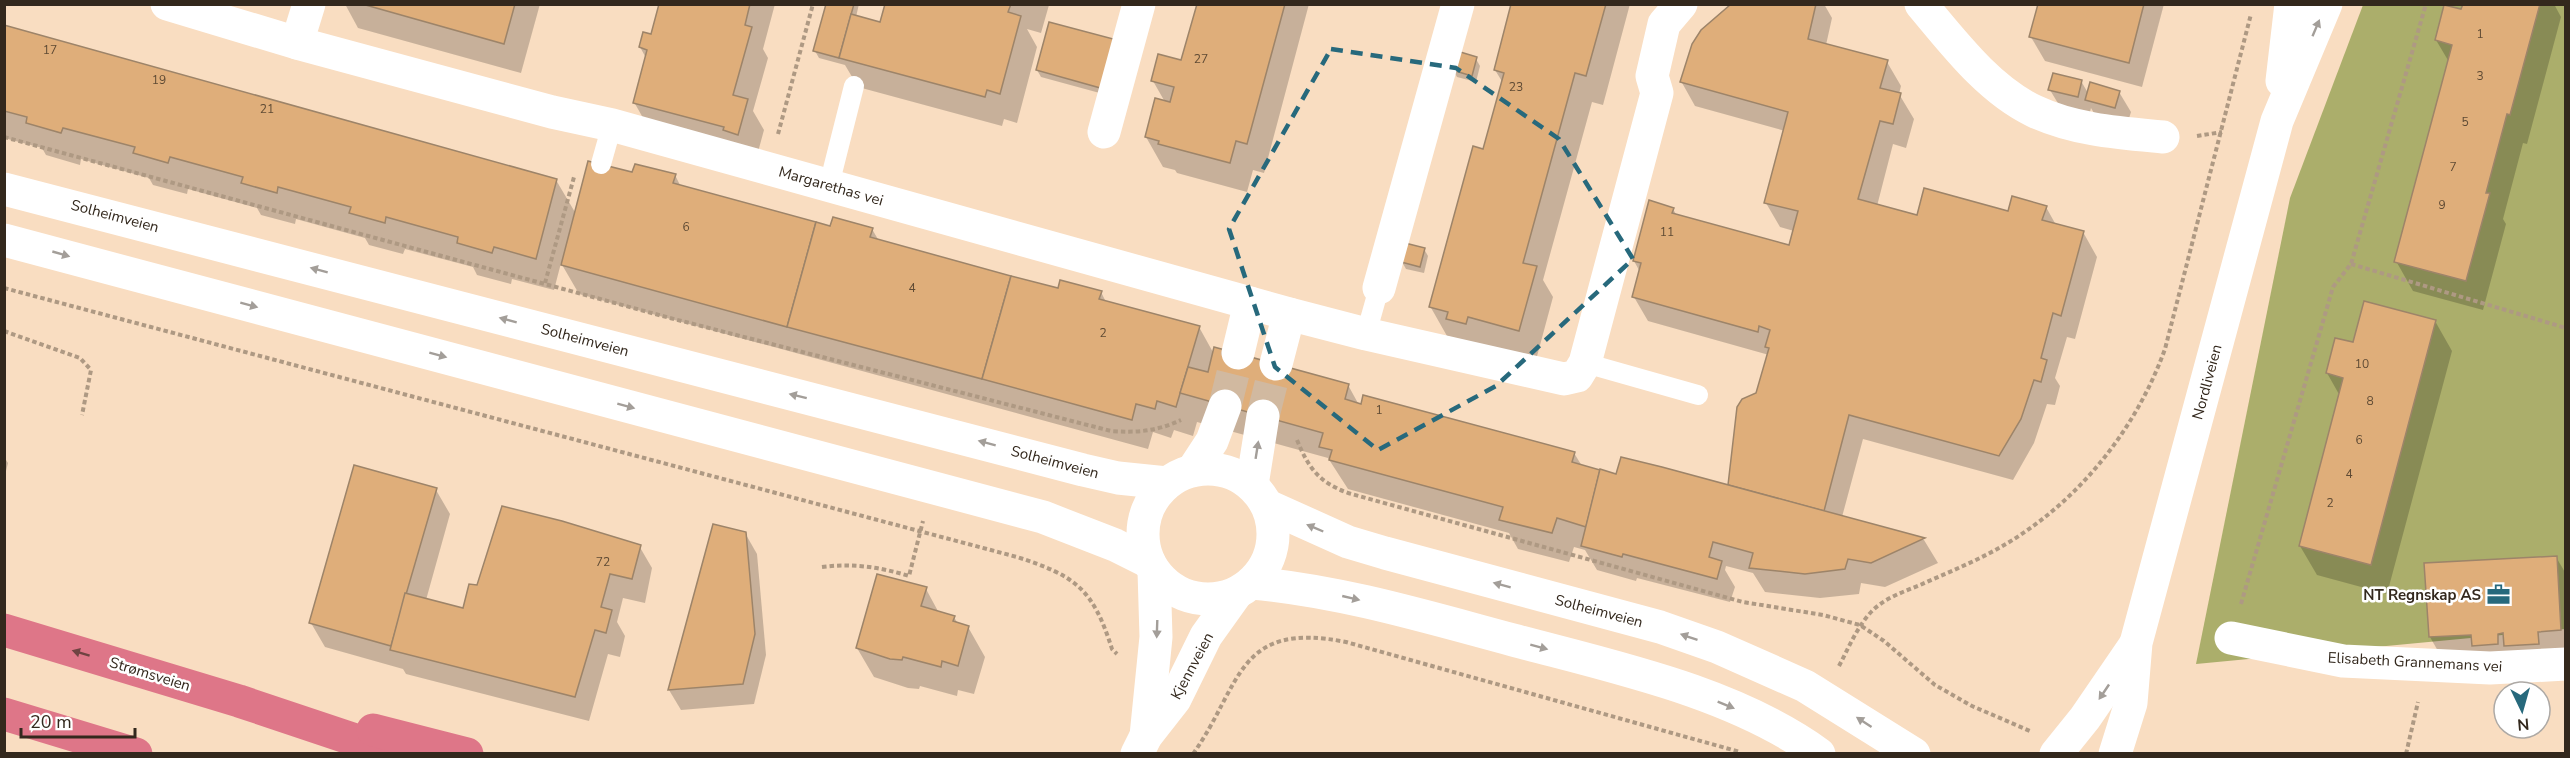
<svg xmlns="http://www.w3.org/2000/svg" width="2570" height="758" font-family="'Nunito Sans',sans-serif">
	<rect width="100%" height="100%" fill="#f9ddc1"/>
	<path fill="#abae6b" d="M2363,5H2565V629L2196,664L2290,198Z"/>
	<g fill="#0003">
		<path d="M345,4H540L521,73L358,28Z"/>
		<path d="M661,4H775L763,49L768,58L753,111L764,130L755,163L651,132L634,102L646,58L640,47L652,36Z"/>
		<path d="M828,4H859L856,17L881,24L887,4L1049,5L1041,33L1027,29L1037,47L1017,123L1004,119L1002,126L858,87L845,65L819,58L815,51Z"/>
		<path d="M1198,4H1309L1264,173L1253,170L1247,192L1177,173L1175,170L1163,167L1146,137L1165,102L1153,81L1182,62Z"/>
		<path d="M1513,4H1630L1603,105L1592,102L1543,280L1553,297L1536,360L1447,336L1430,306L1485,151L1503,83L1495,70Z"/>
		<path d="M1736,4H1824L1832,18L1826,45L1887,62L1901,86L1899,94L1914,119L1906,148L1893,144L1877,206L1918,217L2010,213L2046,207L2056,225L2083,232L2097,257L2075,339L2067,337L2055,378L2060,386L2055,405L2047,404L2034,443L2013,480L1863,439L1842,517L1924,540L1938,563L1885,587L1861,583L1859,594L1820,598L1765,592L1753,573L1726,566L1725,570L1735,587L1730,602L1637,578L1636,581L1597,570L1585,550L1574,547L1569,562L1518,549L1509,533L1348,489L1328,458L1197,422L1193,436L1174,430L1171,438L1153,432L1148,449L579,294L561,263L554,290L512,279L511,284L477,275L473,267L405,249L403,254L369,245L365,238L296,219L295,224L261,215L257,208L188,189L187,194L153,185L149,178L81,159L80,165L46,155L42,148L4,138V27L556,180L576,214L633,174L675,175L681,187L831,228L872,229L879,241L1059,290L1101,292L1106,302L1199,327L1214,354L1348,385L1359,405L1574,453L1582,466L1617,475L1729,487L1769,355L1648,321L1634,297L1640,272L1634,261L1673,209L1677,216L1790,246L1794,231L1780,227L1766,203L1785,131L1695,106L1681,81L1702,31L1721,12Z"/>
		<path d="M2065,4H2164L2142,87L2045,61L2031,37Z"/>
		<path d="M2464,4H2554L2561,17L2527,144L2523,143L2503,219L2506,224L2483,310L2413,291L2396,261L2449,62L2436,40L2462,11Z"/>
		<path d="M1050,23L1107,95L1041,77L1037,70Z"/>
		<path d="M1476,59L1480,66L1476,82L1457,77L1453,70Z"/>
		<path d="M2081,81L2088,93L2119,92L2131,112L2126,128L2098,120L2091,108L2089,116L2062,110L2050,90Z"/>
		<path d="M1424,249L1428,256L1424,273L1406,269L1402,262Z"/>
		<path d="M2435,321L2452,351L2387,594L2317,575L2300,546L2340,396L2327,373L2354,344Z"/>
		<path d="M4,457L8,463L4,479Z"/>
		<path d="M436,490L450,514L426,600L464,610L478,587L503,508L638,544L652,568L645,603L623,598L617,622L625,636L620,657L608,654L589,721L406,674L403,669L325,647L311,623Z"/>
		<path d="M714,526L745,533L757,554L766,655L754,704L681,710L669,690Z"/>
		<path d="M2556,557L2566,574V660L2447,667L2430,637L2426,564Z"/>
		<path d="M926,589L939,613L954,617L958,624L968,627L985,657L974,694L958,690L957,696L920,686L919,689L908,688L874,677L857,648Z"/>
	</g>
	<g fill="#dfae7a" stroke="#9d8469" stroke-width="1.5">
		<path d="M362,4H515L504,44Z"/>
		<path d="M659,4H750L745,25L752,27L733,95L748,99L738,135L723,130L724,127L633,103L647,50L639,47L643,32L651,34Z"/>
		<path d="M826,4H854L839,58L813,51Z"/>
		<path d="M885,4H1011L1008,12L1021,16L1000,94L987,90L985,97L839,58L851,14L880,22Z"/>
		<path d="M1197,4H1285L1247,144L1236,141L1230,163L1158,144L1159,141L1145,137L1155,98L1170,102L1174,87L1151,81L1158,54L1181,60Z"/>
		<path d="M1511,4H1606L1586,76L1575,73L1523,263L1537,266L1519,331L1468,317L1466,324L1446,319L1448,312L1429,307L1473,146L1483,149L1504,73L1494,70Z"/>
		<path d="M1816,4L1808,39L1888,60L1880,88L1901,93L1893,124L1880,121L1858,199L1917,215L1924,188L2008,211L2012,196L2047,206L2042,220L2084,231L2061,316L2053,313L2041,358L2047,360L2041,382L2034,380L2021,419L1999,456L1849,415L1824,511L1728,485L1737,407L1742,399L1756,393L1769,348L1765,347L1770,330L1759,326L1758,332L1632,297L1641,263L1633,261L1649,200L1674,208L1672,213L1789,245L1798,211L1764,203L1788,112L1680,82L1692,44L1701,30L1730,5Z"/>
		<path d="M2038,4H2144L2129,63L2029,37Z"/>
		<path d="M2463,4H2540L2510,115L2507,114L2486,193H2490L2466,281L2394,262L2452,45L2435,40L2444,5L2461,9Z"/>
		<path d="M1049,22L1117,40L1104,89L1036,70Z"/>
		<path d="M4,25L557,179L536,259L494,247L492,253L457,243L458,237L386,217L385,223L349,213L351,207L278,187L277,193L241,183L243,177L170,157L168,163L133,153L135,147L63,128L61,133L26,123L27,117L4,111Z"/>
		<path d="M1457,51L1477,57L1472,76L1452,70Z"/>
		<path d="M2053,73L2082,80L2078,97L2048,90Z"/>
		<path d="M2090,82L2120,91L2115,108L2085,100Z"/>
		<path d="M588,161L632,172L635,164L676,174L673,183L816,222L787,327L561,265Z"/>
		<path d="M833,217L873,228L870,237L1011,276L982,379L787,327L816,222L830,226Z"/>
		<path d="M1405,243L1425,248L1420,267L1401,262Z"/>
		<path d="M1011,276L1058,288L1060,280L1102,291L1099,299L1200,326L1176,407L1157,401L1155,409L1136,404L1132,420L982,379Z"/>
		<path d="M2364,301L2436,320L2371,565L2299,546L2343,378L2326,373L2335,338L2353,342Z"/>
		<path d="M1214,347L1349,384L1345,399L1361,404L1363,395L1575,452L1572,462L1600,470L1586,527L1557,518L1552,533L1499,520L1503,507L1329,460L1332,450L1319,447L1323,433L1180,393L1188,367L1208,372Z"/>
		<path d="M1621,457L1662,467L1925,538L1871,563L1848,559L1845,569L1805,574L1749,568L1753,553L1713,542L1709,557L1722,561L1717,579L1623,554L1622,557L1581,546L1600,469L1616,474Z"/>
		<path d="M354,465L437,488L391,646L309,623Z"/>
		<path d="M502,506L562,521L641,545L632,579L610,574L601,607L612,610L606,633L595,630L575,697L390,650L405,593L463,608L469,584L477,585Z"/>
		<path d="M713,524L746,532L755,634L743,684L668,690Z"/>
		<path d="M2557,556L2561,630L2538,632L2539,644L2504,646L2503,633L2498,634V644L2472,646L2471,635L2429,637L2424,563Z"/>
		<path d="M877,574L927,587L921,606L955,616L953,621L969,626L958,666L942,661L941,667L903,657L902,660L890,659L856,648Z"/>
	</g>
	<g fill="none" stroke-linecap="round" stroke-linejoin="round">
		<g stroke="#d1b9a0" stroke-width="33" stroke-dasharray="33 16" stroke-linecap="butt">
			<path d="M1225,406L1238,353"/>
			<path d="M1263,416L1276,364"/>
		</g>
		<g stroke="#ae9983" stroke-width="4" stroke-dasharray="4.5 3" stroke-linecap="butt">
			<path d="M778,134L813,4"/>
			<path d="M2197,136L2222,132"/>
			<path d="M4,137L670,318L1111,431C1138,433 1157,431 1181,420"/>
			<path d="M2351,264L2566,328"/>
			<path d="M545,283L574,177"/>
			<path d="M4,288L1017,557C1076,576 1093,589 1112,649L1117,654"/>
			<path d="M4,331L80,358L91,370L82,415"/>
			<path d="M1297,440C1309,469 1319,482 1348,493L1743,602L1823,615L1860,625L1884,641L1935,685L1972,706L2030,731"/>
			<path d="M822,567C852,563 880,567 909,576L923,521"/>
			<path d="M2241,604L2333,287L2351,264L2426,4"/>
			<path d="M1839,666C1849,647 1857,627 1872,611C1885,598 1903,592 1920,585C1949,572 1979,560 2006,544C2080,500 2136,429 2165,349L2251,14"/>
			<path d="M1193,754C1242,685 1236,620 1346,642L1740,752"/>
			<path d="M2406,754L2418,702"/>
		</g>
		<g stroke="#fff" stroke-width="20">
			<path d="M601,164L612,125"/>
			<path d="M829,185L854,86"/>
			<path d="M1366,334L1379,288"/>
			<path d="M1585,363L1698,395"/>
		</g>
		<g stroke="#fff" stroke-width="33">
			<path d="M167,4L297,43L552,112L612,125L1289,314L1366,334L1564,379L1577,376L1585,363L1657,93L1652,76L1664,24L1681,4"/>
			<path d="M1921,4C1953,42 1988,89 2034,111C2074,130 2120,133 2163,137"/>
			<path d="M297,43L309,4"/>
			<path d="M1104,132L1139,4"/>
			<path d="M1379,288L1458,4"/>
			<path d="M1238,353L1250,303"/>
			<path d="M1276,364L1289,314"/>
			<path d="M1193,470L1212,441L1225,406"/>
			<path d="M1252,485L1263,416"/>
			<path d="M2231,638L2343,661L2490,668L2566,664"/>
		</g>
		<g stroke="#fff" stroke-width="33">
			<path d="M2282,81L2291,4"/>
			<path d="M4,189L1083,470L1118,478L1167,483"/>
			<path d="M4,240L1043,517L1115,545L1149,562"/>
			<circle cx="1208" cy="534" r="65"/>
			<path d="M1268,506L1348,542L1385,553L1660,627L1717,647L1805,686L1914,754"/>
			<path d="M1252,583C1341,591 1427,617 1513,640C1614,667 1734,692 1819,754"/>
			<path d="M1146,736L1156,637L1154,571"/>
			<path d="M1137,754L1146,736L1175,699L1206,636L1236,594"/>
			<path d="M2056,754L2085,718L2135,645"/>
			<path d="M2115,754L2131,703L2136,643L2277,121L2326,4"/>
		</g>
		<g stroke="#de7688" stroke-width="33">
			<path d="M4,630L239,701L397,754"/>
			<path d="M4,714L136,754"/>
			<path d="M373,730L467,754"/>
		</g>
	</g>
	<defs><path id="oneway-solid" d="M-6-.8H1V-3.2L6.5 0L1 3.2V.8H-6Z" transform="scale(1.5)"/></defs>
	<g fill="#a39e99">
		<use href="#oneway-solid" transform="translate(2316 28) rotate(-67)"/>
		<use href="#oneway-solid" transform="translate(61 254) rotate(16)"/>
		<use href="#oneway-solid" transform="translate(319 270) rotate(-165)"/>
		<use href="#oneway-solid" transform="translate(249 305) rotate(15)"/>
		<use href="#oneway-solid" transform="translate(508 320) rotate(-165)"/>
		<use href="#oneway-solid" transform="translate(438 355) rotate(15)"/>
		<use href="#oneway-solid" transform="translate(798 396) rotate(-166)"/>
		<use href="#oneway-solid" transform="translate(626 406) rotate(15)"/>
		<use href="#oneway-solid" transform="translate(987 443) rotate(-165)"/>
		<use href="#oneway-solid" transform="translate(1257 450) rotate(-81)"/>
		<use href="#oneway-solid" transform="translate(1315 528) rotate(-157)"/>
		<use href="#oneway-solid" transform="translate(1502 585) rotate(-165)"/>
		<use href="#oneway-solid" transform="translate(1351 598) rotate(13)"/>
		<use href="#oneway-solid" transform="translate(1157 629) rotate(92)"/>
		<use href="#oneway-solid" transform="translate(1689 637) rotate(-161)"/>
		<use href="#oneway-solid" transform="translate(1539 647) rotate(15)"/>
		<use href="#oneway-solid" transform="translate(2104 692) rotate(124)"/>
		<use href="#oneway-solid" transform="translate(1726 705) rotate(22)"/>
		<use href="#oneway-solid" transform="translate(1864 722) rotate(-147)"/>
	</g>
	<use fill="#6f4342" href="#oneway-solid" transform="translate(81 653) rotate(-163)"/>
	<path fill="none" stroke="#27697c" stroke-width="4.5" stroke-dasharray="12 8" stroke-linejoin="round" d="M1331,49L1456,68L1559,139L1633,259L1496,386L1378,450L1275,367L1229,229Z"/>
	<defs>
		<symbol id="office-bare" viewBox="-9 -9 18 18"><path d="M-6-3h4V-5.5h4V-3h4V5H-6ZM-1-4.5V-3h2v-1.5ZM-6 0V1H6V0Z" fill="#27697c" stroke="#fff" stroke-width="2.5" paint-order="stroke"/></symbol>
	</defs>
	<g fill-rule="evenodd">
		<use href="#office-bare" x="2482" y="578" width="33" height="33"/>
	</g>
	<g text-anchor="middle" dominant-baseline="central" stroke-width="5" stroke-linejoin="round" paint-order="stroke">
		<g font-size="12" fill="#5e4a34">
			<text x="2480" y="34">1</text>
			<text x="50" y="50">17</text>
			<text x="1201" y="59">27</text>
			<text x="2480" y="76">3</text>
			<text x="159" y="80">19</text>
			<text x="1516" y="87">23</text>
			<text x="267" y="109">21</text>
			<text x="2465" y="122">5</text>
			<text x="2453" y="167">7</text>
			<text x="2442" y="205">9</text>
			<text x="686" y="227">6</text>
			<text x="1667" y="232">11</text>
			<text x="912" y="288">4</text>
			<text x="1103" y="333">2</text>
			<text x="2362" y="364">10</text>
			<text x="2370" y="401">8</text>
			<text x="1379" y="410">1</text>
			<text x="2359" y="440">6</text>
			<text x="2349" y="474">4</text>
			<text x="2330" y="503">2</text>
			<text x="603" y="562">72</text>
		</g>
		<g font-size="15" fill="#33281d" stroke="#fff">
			<text transform="translate(831 186) rotate(16)">Margarethas vei</text>
			<text transform="translate(115 216) rotate(15)">Solheimveien</text>
			<text transform="translate(585 340) rotate(15)">Solheimveien</text>
			<text transform="translate(2207 382) rotate(-75)">Nordliveien</text>
			<text transform="translate(1055 462) rotate(15)">Solheimveien</text>
			<text transform="translate(1599 611) rotate(15)">Solheimveien</text>
			<text transform="translate(2415 662) rotate(3)">Elisabeth Grannemans vei</text>
			<text transform="translate(1192 666) rotate(-62)">Kjennveien</text>
			<text transform="translate(150 674) rotate(17)">Strømsveien</text>
		</g>
		<g font-size="15" font-weight="bold" fill="#33281d" stroke="#fff" text-anchor="end">
			<text x="2481" y="595">NT Regnskap AS</text>
		</g>
	</g>
	<rect width="2570" height="758" fill="none" stroke="#33281d" stroke-width="12"/>
	<g transform="translate(2522 710) rotate(175)"><circle r="28" fill="#ffffff" stroke="#ada9a5" stroke-width="1.5"/>
	<path d="M0-4.5L10 22L0 15L-10 22Z" fill="#27697c"/>
	<text y="-9" font-size="16" font-weight="bold" text-anchor="middle" fill="#33281d">N</text>
	</g>
	<path d="M21 728v9h114v-9" fill="none" stroke="#33281d" stroke-width="3"/>
	<text x="30" y="728" font-size="18" fill="#33281d" stroke="#ffffff" stroke-width="4.5" paint-order="stroke">20 m</text>
</svg>
